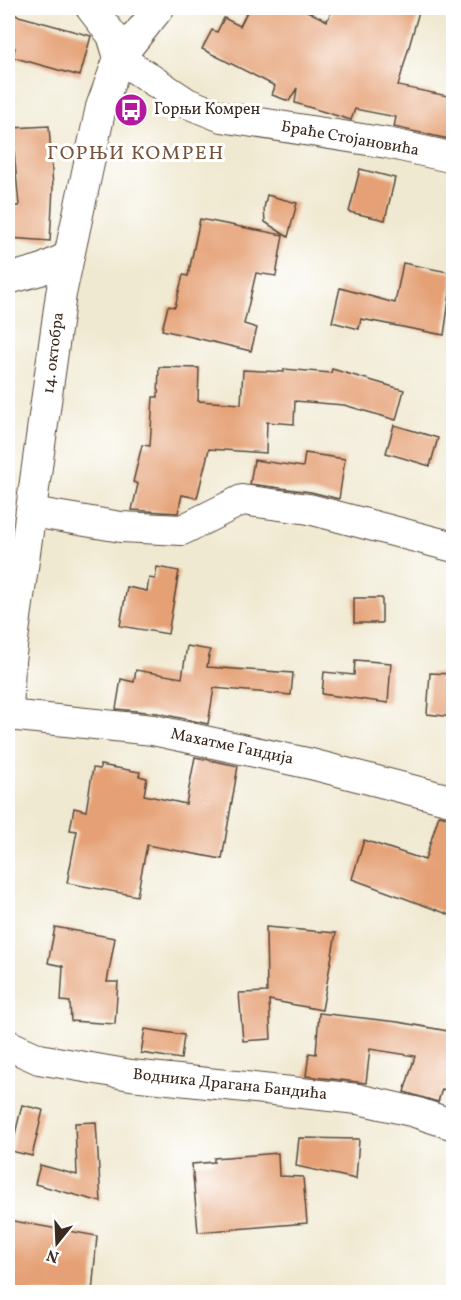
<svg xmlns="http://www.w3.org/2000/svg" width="461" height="1300" font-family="Vollkorn,serif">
	<rect width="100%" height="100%" fill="#fff"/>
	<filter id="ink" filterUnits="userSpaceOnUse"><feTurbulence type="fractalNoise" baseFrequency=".0167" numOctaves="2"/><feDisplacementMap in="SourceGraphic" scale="12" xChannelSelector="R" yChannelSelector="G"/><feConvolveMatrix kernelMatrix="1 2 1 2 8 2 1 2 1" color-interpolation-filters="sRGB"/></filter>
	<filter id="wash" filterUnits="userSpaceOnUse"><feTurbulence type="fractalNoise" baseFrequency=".008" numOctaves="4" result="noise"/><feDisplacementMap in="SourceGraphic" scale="24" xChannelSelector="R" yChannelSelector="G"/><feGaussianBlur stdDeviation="1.35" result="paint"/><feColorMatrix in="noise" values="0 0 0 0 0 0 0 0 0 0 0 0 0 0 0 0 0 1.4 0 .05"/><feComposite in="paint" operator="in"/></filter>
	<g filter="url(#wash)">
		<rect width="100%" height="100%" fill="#f0e9d1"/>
		<g id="blocks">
			<g fill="#e5a075">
				<path d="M249,8H301L327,21L333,8H420L398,86L453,97V140L394,127L396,117L355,109L351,120L295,103L297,88L289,101L272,95L275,86L202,49L212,30L217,32L224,18L240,26Z"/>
				<path d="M8,13L91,36L80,76L12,57L15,48L8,46Z"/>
				<path d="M49,126L53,188L50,241L10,238L13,206H19L12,128Z"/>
				<path d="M360,169L395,178L385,220L349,212Z"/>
				<path d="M267,195L297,203L288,237L265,222L264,208Z"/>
				<path d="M200,219L283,235L276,276L256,273L244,324L257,328L251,351L162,330L168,306L175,307L183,275L188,276Z"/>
				<path d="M403,263L453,273L444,335L361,319L359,329L332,322L340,288L395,303Z"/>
				<path d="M159,367L199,368L198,401L241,404L243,370L284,372V369L331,373L332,369L404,390L396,420L344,405L295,401L294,424L267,422L266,453L209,449L197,498L182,495L178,513L132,510L138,484L133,482L142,445L150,446L153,397H158Z"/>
				<path d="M394,425L438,438L430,466L386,453Z"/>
				<path d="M305,453L345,459L339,499L311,492L250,484L254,460L303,467Z"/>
				<path d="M157,567L179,571L168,634L120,626L127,587L147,591L149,578L155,579Z"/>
				<rect x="354" y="598" width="28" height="25"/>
				<path d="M187,646L210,650L207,667L293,673L291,695L214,688L208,724L157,713L116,709L121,679L134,682L136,670L182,678Z"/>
				<path d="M355,660L391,663L388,703L322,694L324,672L354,675Z"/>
				<path d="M430,673L453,674V717L427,714Z"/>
				<path d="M195,757L238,766L222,859L147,845L137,896L67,883L77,831L70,830L74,808L86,811L93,768L100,769V765L140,772L139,776L147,778L144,795L186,804Z"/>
				<path d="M439,815L453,818V916L352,879L364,840L425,860Z"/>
				<path d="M55,927L115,938L107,982H118L115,1024L71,1021L70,1002L61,1001L63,966L48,963Z"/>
				<path d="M266,927L336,933L322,1010L269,1000L271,1039L243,1041L239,993L267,992Z"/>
				<path d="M319,1013L398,1022L453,1032V1092L442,1089L438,1102L404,1092L415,1056L370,1049L366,1083L306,1076L309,1053L316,1054Z"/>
				<path d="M145,1029L184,1035L181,1059L141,1053Z"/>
				<path d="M22,1105L43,1110L32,1156L11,1151Z"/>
				<path d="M96,1122L101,1202L35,1184L40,1165L77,1175L75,1123Z"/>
				<path d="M299,1138L359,1139L356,1179L296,1166Z"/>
				<path d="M278,1153L279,1176L303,1177L307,1223L198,1232L192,1164L214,1162V1158Z"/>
				<path d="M8,1220L97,1236L92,1293H8Z"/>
			</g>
		</g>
	</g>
	<g filter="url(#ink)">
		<use href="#blocks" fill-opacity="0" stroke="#564739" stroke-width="1.5"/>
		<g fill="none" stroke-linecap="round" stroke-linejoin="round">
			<defs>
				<g id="street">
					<path d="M91,8L112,35L119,58"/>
					<path d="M119,58L187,103L222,117L387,143L454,158"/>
					<path d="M8,279L40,270L68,257"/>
					<path d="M32,512L121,527L182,530L242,500L309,509L454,547"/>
					<path d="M8,715L153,730L311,764L454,801"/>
					<path d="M8,717L10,661L61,294L101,107L119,58L159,8"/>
					<path d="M8,1045L39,1059L131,1075L358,1099L415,1112L454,1125"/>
				</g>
			</defs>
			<use href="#street" stroke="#564739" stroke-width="32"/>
			<use href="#street" stroke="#fff" stroke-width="30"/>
		</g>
	</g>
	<defs>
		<symbol id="bus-disc" viewBox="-11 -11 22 22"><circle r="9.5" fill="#b5179e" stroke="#fff"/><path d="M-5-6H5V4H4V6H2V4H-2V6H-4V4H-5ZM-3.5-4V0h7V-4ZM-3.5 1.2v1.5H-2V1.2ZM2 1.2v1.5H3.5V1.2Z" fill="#fff"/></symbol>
	</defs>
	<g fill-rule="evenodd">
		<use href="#bus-disc" x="112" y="91" width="38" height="38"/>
	</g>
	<g text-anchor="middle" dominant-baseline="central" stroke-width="6" stroke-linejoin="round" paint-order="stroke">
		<g font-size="16" fill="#3b2a1e" stroke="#fff" text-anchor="start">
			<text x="154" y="110">Горњи Комрен</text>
		</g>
		<g font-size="16" fill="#3b2a1e" stroke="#fff">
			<text transform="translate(350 139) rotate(10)">Браће Стојановића</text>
			<text transform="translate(54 353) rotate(-83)">14. октобра</text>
			<text transform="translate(232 747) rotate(12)">Махатме Гандија</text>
			<text transform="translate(230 1085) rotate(6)">Водника Драгана Бандића</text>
		</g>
		<g font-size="20" letter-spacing="1.5" fill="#76533c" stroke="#fff">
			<text x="136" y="154">ГОРЊИ КОМРЕН</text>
		</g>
	</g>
	<rect width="461" height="1300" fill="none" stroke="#fff" stroke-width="30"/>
	<g transform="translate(57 1243) rotate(198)" stroke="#ffffff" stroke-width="4.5" paint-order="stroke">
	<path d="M0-4.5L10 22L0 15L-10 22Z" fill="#3b2a1e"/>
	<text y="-9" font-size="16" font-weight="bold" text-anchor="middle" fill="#3b2a1e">N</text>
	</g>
</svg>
